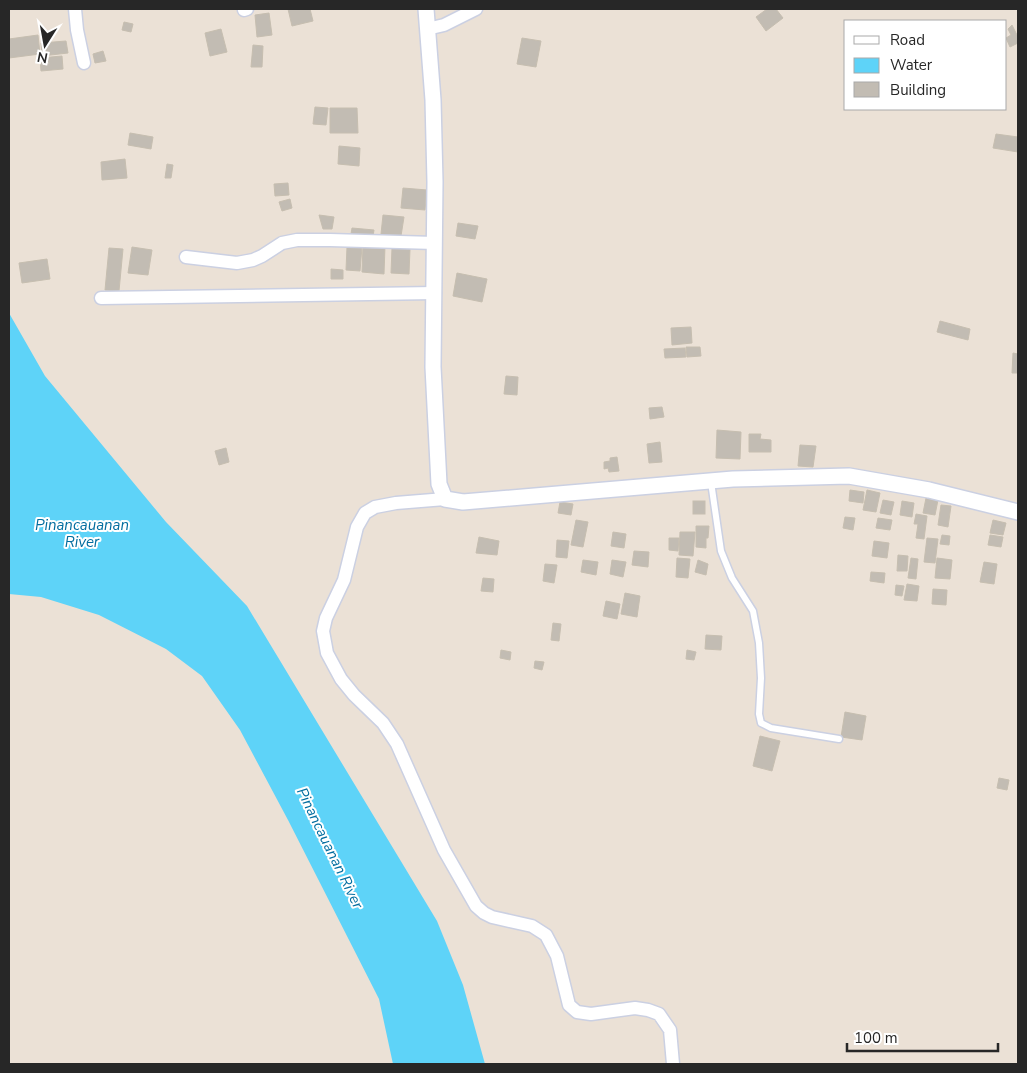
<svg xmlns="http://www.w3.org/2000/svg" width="1027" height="1073" font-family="'Nunito Sans',sans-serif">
	<rect width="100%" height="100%" fill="#ebe1d6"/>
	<path fill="#5ed3f8" d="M9,313L45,376L166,522L247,606L437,921L463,985L485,1064H393L379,999L288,820L240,730L202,676L166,649L99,615L41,597L9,594Z"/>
	<g fill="#c2bcb3" stroke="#c6beb0">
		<path d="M288,9H310L313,21L292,26Z"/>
		<path d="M767,9H776L783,18L766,31L756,17Z"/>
		<path d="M269,13L272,35L257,37L255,15Z"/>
		<path d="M124,22L133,24L131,32L122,30Z"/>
		<path d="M1012,25L1018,37V43L1010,47L1006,38L1011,35L1008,29Z"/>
		<path d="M221,29L227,52L210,56L205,33Z"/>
		<path d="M38,35L40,54L9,58V39Z"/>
		<path d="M522,38L541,41L536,67L517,64Z"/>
		<path d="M66,41L68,53L42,56L41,43Z"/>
		<path d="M253,45L263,46L262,67H251Z"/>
		<path d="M103,51L106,61L95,63L93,54Z"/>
		<path d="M62,56L63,69L41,71L40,58Z"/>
		<path d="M315,107L328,108L326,125L313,124Z"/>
		<path d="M330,108H357L358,133H330Z"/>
		<path d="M130,133L153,137L151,149L128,145Z"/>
		<path d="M996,134L1018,137V152L993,148Z"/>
		<path d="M339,146L360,148L359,166L338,164Z"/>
		<path d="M125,159L127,178L102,180L101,162Z"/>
		<path d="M167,164L173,165L171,178H165Z"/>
		<path d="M288,183L289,195L275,196L274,184Z"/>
		<path d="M403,188L427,190L425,210L401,208Z"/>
		<path d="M290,199L292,208L282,211L279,202Z"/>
		<path d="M319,215L334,217L332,229H323Z"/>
		<path d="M383,215L404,217L401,236L381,234Z"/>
		<path d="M458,223L478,226L475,239L456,236Z"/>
		<path d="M352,228L374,230L373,236L351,234Z"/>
		<path d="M363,245L385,246L384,274L362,272Z"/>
		<path d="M132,247L152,250L148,275L128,273Z"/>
		<path d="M347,247H362L360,271L346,270Z"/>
		<path d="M109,248L123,249L119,291L105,290Z"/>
		<path d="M392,248L410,249L409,274L391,273Z"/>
		<path d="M47,259L50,279L22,283L19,263Z"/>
		<path d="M331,269L343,270V279H331Z"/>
		<path d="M457,273L487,279L482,302L453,296Z"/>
		<path d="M940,321L970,329L968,340L937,332Z"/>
		<path d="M691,327L692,343L672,345L671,328Z"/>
		<path d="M686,347H700L701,356L687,357Z"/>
		<path d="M685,348L686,357L665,358L664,349Z"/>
		<path d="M1013,353L1018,354V373H1012Z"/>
		<path d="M506,376L518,377L517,395L504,394Z"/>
		<path d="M662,407L664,417L650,419L649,408Z"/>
		<path d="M717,430L741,432L740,459L716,458Z"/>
		<path d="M749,434H761L760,439L771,440V452H749Z"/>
		<path d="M660,442L662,462L649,463L647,444Z"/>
		<path d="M800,445L816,446L813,467L798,466Z"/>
		<path d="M226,448L229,462L219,465L215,451Z"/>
		<path d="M617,457L619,471L609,472L608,468L604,469V462L610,461V458Z"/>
		<path d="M850,490L864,492L863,503L849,501Z"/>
		<path d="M867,490L880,493L876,512L863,510Z"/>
		<path d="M926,498L938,500L935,515L923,513Z"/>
		<path d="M883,500L894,502L891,515L880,513Z"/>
		<rect x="693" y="501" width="12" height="13"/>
		<path d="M902,501L914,503L912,517L900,515Z"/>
		<path d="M560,502L573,504L571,515L558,513Z"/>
		<path d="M941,505L951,506L948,527L938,525Z"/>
		<path d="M916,514L927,516L924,539L916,538L918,524H914Z"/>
		<path d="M845,517L855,518L853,530L843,528Z"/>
		<path d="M878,518L892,520L890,530L876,528Z"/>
		<path d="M576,520L588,522L583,547L571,545Z"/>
		<path d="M993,520L1006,523L1003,535L990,533Z"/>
		<path d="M696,526H709L708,538H706V548L696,547Z"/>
		<path d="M613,532L626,534L624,548L611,546Z"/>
		<path d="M680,532H695L693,556L679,555Z"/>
		<path d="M942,535L950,536L949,545L940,544Z"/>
		<path d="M990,535L1003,537L1001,547L988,545Z"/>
		<path d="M479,537L499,541L497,555L476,553Z"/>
		<path d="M669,538H679L678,551L669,550Z"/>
		<path d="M927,538L938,539L935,563L924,562Z"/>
		<path d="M557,540L569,541L567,558L556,557Z"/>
		<path d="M874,541L889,543L887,558L872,556Z"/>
		<path d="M634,551L649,552L648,567L632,565Z"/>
		<path d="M898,555L908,556L907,571H897Z"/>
		<path d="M677,558L690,559L688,578L676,577Z"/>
		<path d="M911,558L918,559L916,579L908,578Z"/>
		<path d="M937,558L952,560L950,579L935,578Z"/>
		<path d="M583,560L598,562L596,575L581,572Z"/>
		<path d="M612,560L626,562L623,577L610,574Z"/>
		<path d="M698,560L708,564L706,575L695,572Z"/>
		<path d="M984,562L997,564L994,584L980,582Z"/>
		<path d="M545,564L557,565L554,583L543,581Z"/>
		<path d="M871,572L885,573L884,583L870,581Z"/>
		<path d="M483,578L494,579L493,592L481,591Z"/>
		<path d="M907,584L919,586L917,601L904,600Z"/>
		<path d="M896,585L904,586L902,596L895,595Z"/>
		<path d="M933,589L947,590L946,605L932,604Z"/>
		<path d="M625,593L640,596L637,617L621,614Z"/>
		<path d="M606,601L620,604L617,619L603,616Z"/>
		<path d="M553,623L561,624L559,641L551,640Z"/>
		<path d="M706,635L722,636L721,650L705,649Z"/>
		<path d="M501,650L511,652L510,660L500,658Z"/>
		<path d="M687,650L696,652L694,660L686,659Z"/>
		<path d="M535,661L544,662L542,670L534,668Z"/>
		<path d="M845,712L866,716L862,740L841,737Z"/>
		<path d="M760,736L780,741L772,771L753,766Z"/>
		<path d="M999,778L1009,780L1007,790L997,788Z"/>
	</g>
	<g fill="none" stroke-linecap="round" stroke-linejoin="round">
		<defs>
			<path id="service" d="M711,482L721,551L732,578L753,611L759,643L761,678L759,714L761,723L771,728L839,739"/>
			<g id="minor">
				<path d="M75,9L77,30L84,63"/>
				<path d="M244,10L247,9"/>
				<path d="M427,29L444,25L476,9"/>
				<path d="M186,257L237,263L253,260L262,256L282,243L297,240H330L435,243"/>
				<path d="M101,298L435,293"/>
				<path d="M445,499L396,503L375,507L365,513L357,527L344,580L326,618L323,631L327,653L341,679L354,695L383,723L397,744L444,850L476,906L484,913L492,917L532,926L546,935L557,956L569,1005L577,1012L591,1014L635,1008L648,1010L659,1014L670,1030L673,1064"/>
			</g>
			<path id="tertiary" d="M426,9L433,100L435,182L433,367L439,484L445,499L463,502L733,479L849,476L929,490L1018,512"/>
		</defs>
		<use href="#service" stroke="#cbd0e2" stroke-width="9"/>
		<use href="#minor" stroke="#cbd0e2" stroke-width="15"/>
		<use href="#tertiary" stroke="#cbd0e2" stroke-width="18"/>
		<use href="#service" stroke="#fff" stroke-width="6"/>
		<use href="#minor" stroke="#fff" stroke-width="12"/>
		<use href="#tertiary" stroke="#fff" stroke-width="15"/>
	</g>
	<g text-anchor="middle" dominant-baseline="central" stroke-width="4" stroke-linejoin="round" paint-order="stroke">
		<g font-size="15" font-style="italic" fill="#026d9f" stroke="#fff">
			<text x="82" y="525">Pinancauanan<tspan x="82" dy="17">River</tspan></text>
			<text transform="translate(330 848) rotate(64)">Pinancauanan River</text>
		</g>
	</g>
	<rect width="1027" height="1073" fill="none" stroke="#272727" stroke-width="20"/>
	<rect x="844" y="20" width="162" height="90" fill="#ffffff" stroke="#a9a9a9"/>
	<rect x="854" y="36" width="25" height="8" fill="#ffffff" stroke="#a9a9a9"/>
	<text x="890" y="45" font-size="15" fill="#272727">Road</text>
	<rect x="854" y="58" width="25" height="15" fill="#5ed3f8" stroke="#a9a9a9"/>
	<text x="890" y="70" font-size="15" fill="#272727">Water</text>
	<rect x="854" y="82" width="25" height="15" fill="#c2bcb3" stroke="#a9a9a9"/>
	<text x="890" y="95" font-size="15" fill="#272727">Building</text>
	<g transform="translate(45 45) rotate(191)" stroke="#ffffff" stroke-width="4" paint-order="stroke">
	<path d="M0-4L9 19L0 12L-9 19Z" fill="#272727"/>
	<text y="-8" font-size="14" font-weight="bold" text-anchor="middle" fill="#272727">N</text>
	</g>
	<path d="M847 1043v8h151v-8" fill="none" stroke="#272727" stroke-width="2.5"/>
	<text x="854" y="1043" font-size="15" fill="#272727" stroke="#ffffff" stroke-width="4" paint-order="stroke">100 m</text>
</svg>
